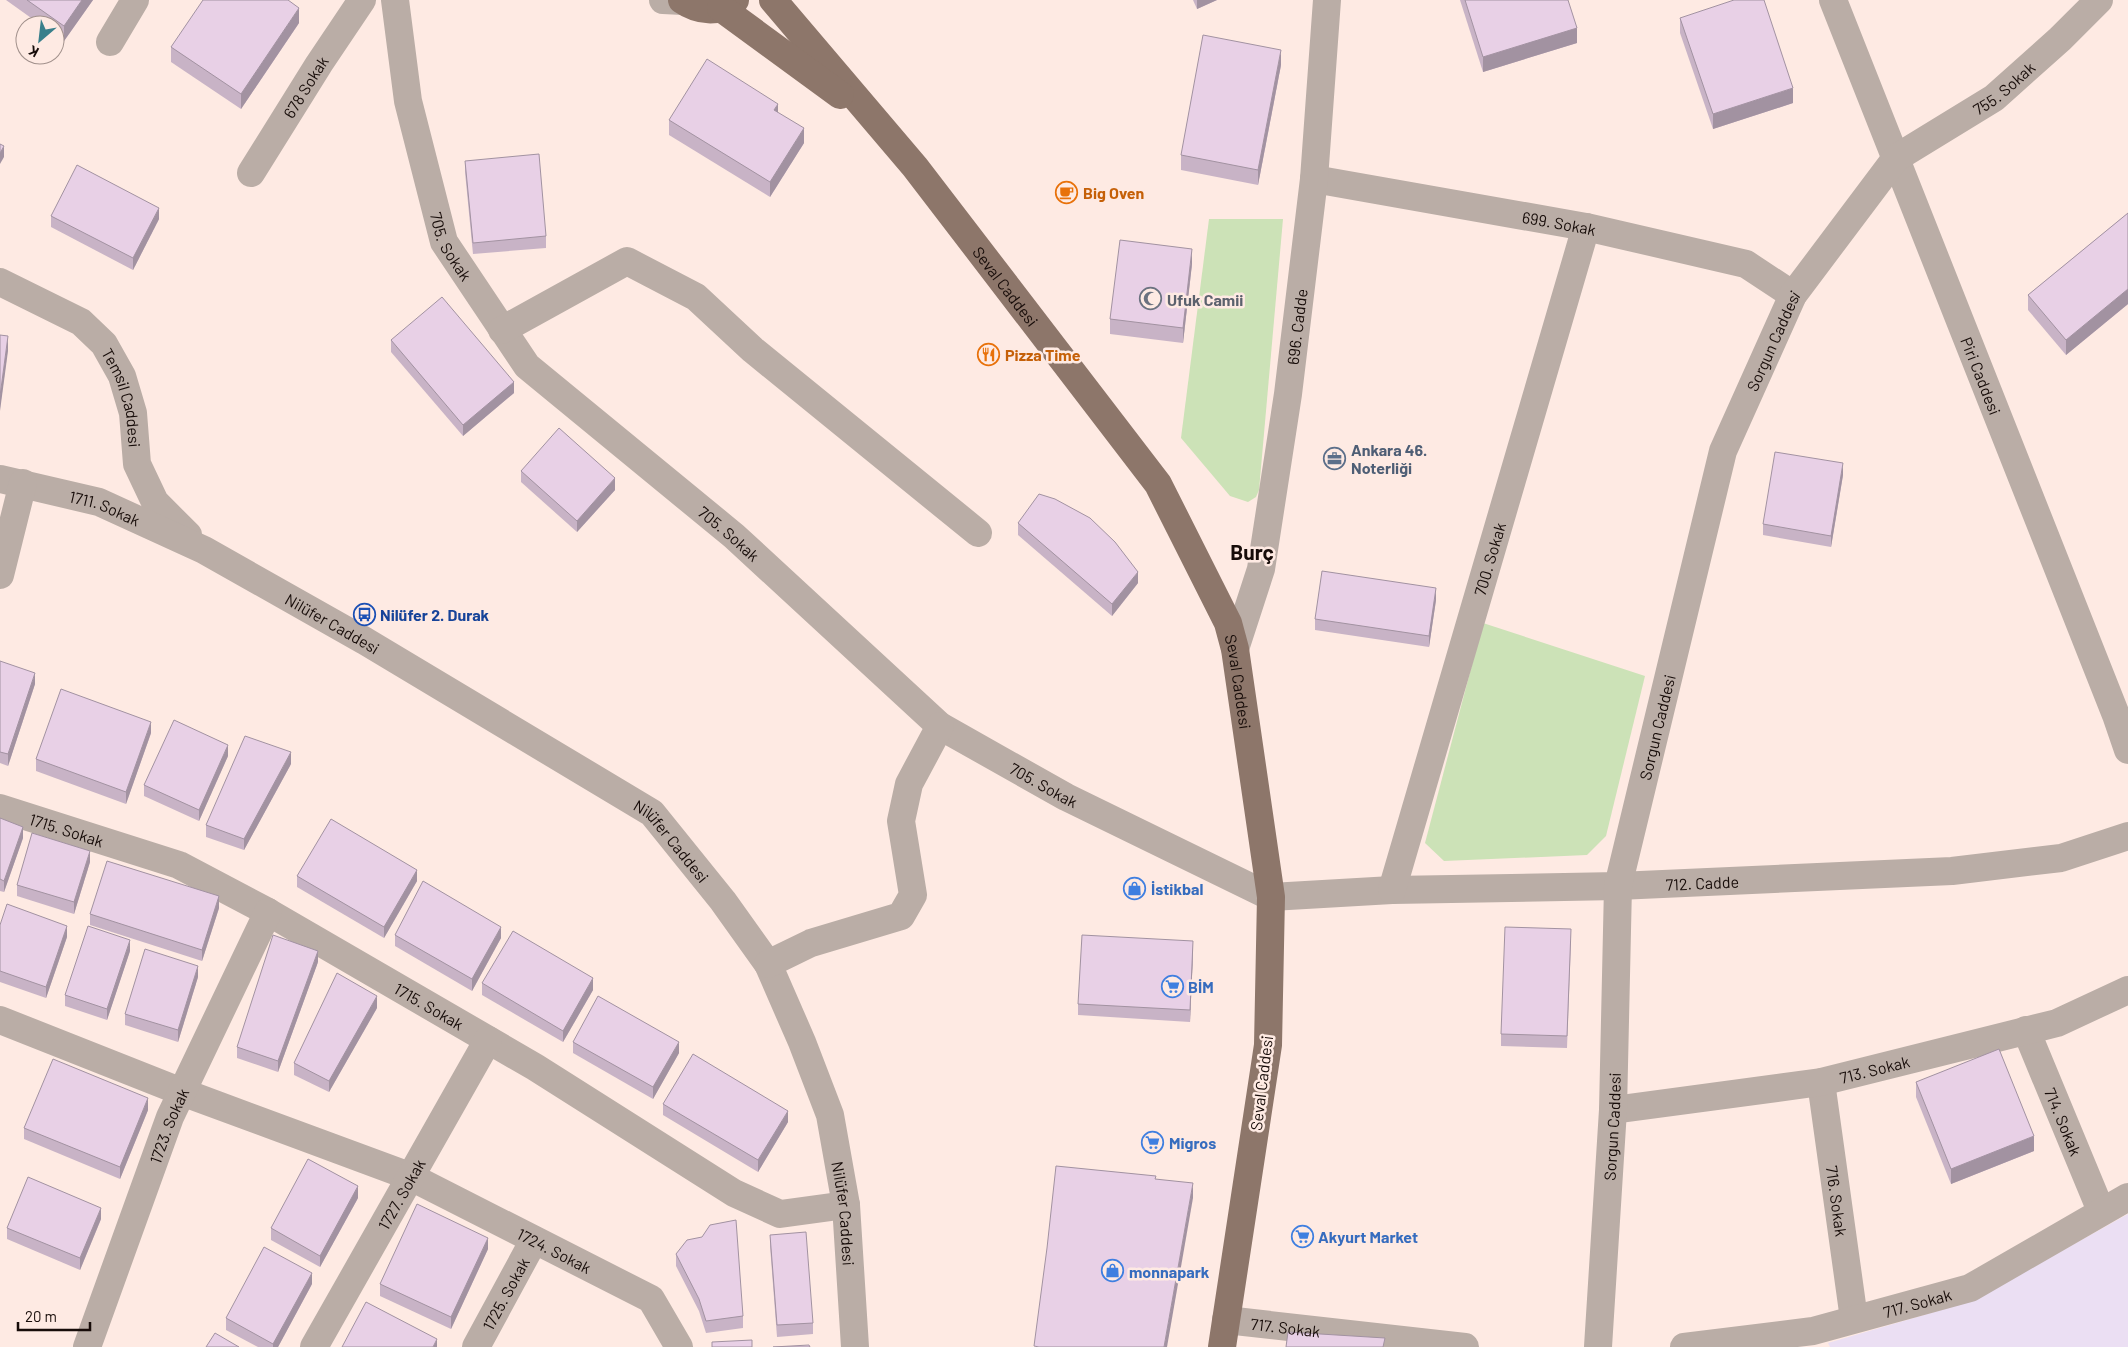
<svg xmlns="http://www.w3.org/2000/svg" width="2128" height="1347" font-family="Barlow,sans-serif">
	<rect width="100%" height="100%" fill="#feeae3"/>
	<path fill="#ebdff3" d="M2128,1214V1347H1830L1828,1343L1972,1301Z"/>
	<g fill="#cce2b7">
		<path d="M1209,219H1283L1259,490L1256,497L1248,502L1230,496L1181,438Z"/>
		<path d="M1483,623L1645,676L1606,836L1587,855L1444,861L1425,843Z"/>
	</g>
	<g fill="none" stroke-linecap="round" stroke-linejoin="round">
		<g stroke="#baada6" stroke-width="28">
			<path id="s1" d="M395,0L408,101L444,242L527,366L734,536L940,726L1066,797L1271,897L1392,890L1618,886L1952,871L2061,858L2128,836"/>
			<path d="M663,0L683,1"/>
			<path id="s2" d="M1833,0L2116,715L2128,750"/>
			<path d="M110,42L135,0"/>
			<path id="s3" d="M251,173L319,64L362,0"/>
			<path id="s4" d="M1314,179L1586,227L1746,264L1793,295"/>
			<path id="s5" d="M0,282L81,322L104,344L122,376L133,413L137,464L155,502L188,535"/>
			<path d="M502,330L627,261L696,297L753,350L978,533"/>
			<path id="s6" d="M0,479L99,502L204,550L365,641L652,813L723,901L768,964L802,1042L830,1115L846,1205L855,1347"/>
			<path d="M0,575L23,483"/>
			<path id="s7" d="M1235,649L1261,569L1288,394L1314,179L1327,0"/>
			<path id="s8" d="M0,808L179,865L268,912L535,1067L734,1193L780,1214L846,1205"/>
			<path id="s9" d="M1392,890L1586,227"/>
			<path d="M768,964L811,943L901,916L913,895L901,821L909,784L940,726"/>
			<path id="s10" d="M0,1020L182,1092L409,1176L651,1299L679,1347"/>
			<path id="s11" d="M2026,1030L2101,1211"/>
			<path id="s12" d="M1821,1082L1854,1319"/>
			<path id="s13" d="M1613,1110L1821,1082L2057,1023L2128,990"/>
			<path id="s14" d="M1226,1320L1465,1347"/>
			<path id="s15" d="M87,1347L170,1117L268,912"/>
			<path id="s16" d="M314,1347L488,1040"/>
			<path id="s17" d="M476,1347L534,1240"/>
			<path id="s18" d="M1598,1347L1613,1110L1618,886L1723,451L1793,295L1896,158L1994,98L2060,39L2099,0"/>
			<path id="s19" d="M1684,1347L1813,1331L1970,1288L2128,1197"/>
		</g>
		<g stroke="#8d766a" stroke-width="28">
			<path d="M682,0C698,11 719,14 735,0"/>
			<path id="s20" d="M773,0L915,167L1158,484L1228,623L1235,649L1271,897L1268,1045L1222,1347"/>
			<path d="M721,8L840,95"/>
		</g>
	</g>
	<g fill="#c8b3c6">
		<path d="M6,0H93L64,41L55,35V25H41Z"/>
		<path d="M1193,0H1217L1197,9Z"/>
		<path d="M1460,0H1568L1577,43L1483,72Z"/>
		<path d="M1680,18L1793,103L1713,129L1680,33Z"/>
		<path d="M299,23L241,109L171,62V47Z"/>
		<path d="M1281,65L1258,185L1181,170V155Z"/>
		<path d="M669,120L804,143L770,197L669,135Z"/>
		<path d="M465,161L546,236V248L473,254L465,172Z"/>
		<path d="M2128,213V304L2066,355L2028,310V295Z"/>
		<path d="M51,216L159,219L133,270L51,227Z"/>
		<path d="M1192,264L1183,343L1110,334V319Z"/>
		<path d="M391,340L514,393L463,436L391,352Z"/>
		<path d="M521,471L615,490L577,532L521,482Z"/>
		<path d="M1843,475L1831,547L1763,535V524Z"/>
		<path d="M1018,523L1138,583L1112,616L1018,535Z"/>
		<path d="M1436,600L1429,647L1315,630V619Z"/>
		<path d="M0,661L35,684L8,766L0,763Z"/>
		<path d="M151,733L126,804L36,771V759Z"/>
		<path d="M228,756L199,821L144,796V785Z"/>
		<path d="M291,764L244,850L206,837V825Z"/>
		<path d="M0,818L23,838L4,892L0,891Z"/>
		<path d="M90,862L74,914L17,896V885Z"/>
		<path d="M297,876L417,881L384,938L297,887Z"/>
		<path d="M219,908L202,961L90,925V914Z"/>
		<path d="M0,925L67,937L46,998L0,982Z"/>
		<path d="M395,935L501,938L472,991L395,946Z"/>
		<path d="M1571,941L1567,1048L1501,1046V1034Z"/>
		<path d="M130,951L107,1020L65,1006V995Z"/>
		<path d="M1193,953L1190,1022L1078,1015V1004Z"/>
		<path d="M318,962L278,1072L237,1058V1047Z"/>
		<path d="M198,977L178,1042L125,1025V1014Z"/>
		<path d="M482,983L593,990L563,1042L482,995Z"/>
		<path d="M377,1008L329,1092L294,1075V1063Z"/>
		<path d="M573,1042L679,1053L653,1099L573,1053Z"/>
		<path d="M1916,1082L2034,1151L1951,1184L1916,1097Z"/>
		<path d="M663,1104L788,1122L758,1172L663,1115Z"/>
		<path d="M148,1110L120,1179L24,1139V1128Z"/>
		<path d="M358,1198L320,1267L271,1240V1228Z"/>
		<path d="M101,1219L80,1270L7,1239V1228Z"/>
		<path d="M770,1235L813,1323V1334L777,1337L770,1246Z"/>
		<path d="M488,1249L451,1329L380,1296V1284Z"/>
		<path d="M676,1254L743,1316V1328L706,1333L699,1311L676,1266Z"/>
		<path d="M312,1284L278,1347H258L226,1330V1318Z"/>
	</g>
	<g fill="#a292a1">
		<path d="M82,0H93L64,41V26Z"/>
		<path d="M1197,0H1217L1197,9Z"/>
		<path d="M299,8V23L241,109V94Z"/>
		<path d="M1577,28V43L1483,72V57Z"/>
		<path d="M1281,50V65L1258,185V170Z"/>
		<path d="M1793,88V103L1713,129V114Z"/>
		<path d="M778,104V119L774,110Z"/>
		<path d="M804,128V143L770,197V182Z"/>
		<path d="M4,146V157L0,164V153Z"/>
		<path d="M159,208V219L133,270V258Z"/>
		<path d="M1192,249V264L1183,343V328Z"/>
		<path d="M2128,289V304L2066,355V340Z"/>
		<path d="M8,336V351L0,411V396Z"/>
		<path d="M514,382V393L463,436V425Z"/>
		<path d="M1843,463V475L1831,547V536Z"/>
		<path d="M615,478V490L577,532V521Z"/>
		<path d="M1138,572V583L1112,616V604Z"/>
		<path d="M1436,588V600L1429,647V636Z"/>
		<path d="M35,673V684L8,766V754Z"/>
		<path d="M151,722V733L126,804V792Z"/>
		<path d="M228,745V756L199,821V810Z"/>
		<path d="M291,752V764L244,850V839Z"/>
		<path d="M23,827V838L4,892V881Z"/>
		<path d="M90,851V862L74,914V902Z"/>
		<path d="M417,870V881L384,938V927Z"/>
		<path d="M219,896V908L202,961V950Z"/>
		<path d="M67,926V937L46,998V987Z"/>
		<path d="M501,927V938L472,991V979Z"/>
		<path d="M130,940V951L107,1020V1009Z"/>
		<path d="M1193,941V953L1190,1022V1010Z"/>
		<path d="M318,951V962L278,1072V1061Z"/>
		<path d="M198,966V977L178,1042V1030Z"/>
		<path d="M593,978V990L563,1042V1031Z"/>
		<path d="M377,996V1008L329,1092V1081Z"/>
		<path d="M679,1042V1053L653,1099V1087Z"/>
		<path d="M148,1098V1110L120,1179V1167Z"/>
		<path d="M788,1111V1122L758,1172V1160Z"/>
		<path d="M2034,1136V1151L1951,1184V1169Z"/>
		<path d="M1193,1183V1198L1167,1347H1164Z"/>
		<path d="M358,1186V1198L320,1267V1256Z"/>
		<path d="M101,1208V1219L80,1270V1258Z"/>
		<path d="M488,1238V1249L451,1329V1317Z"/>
		<path d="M312,1273V1284L278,1347H273V1344Z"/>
		<path d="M437,1339V1347H433Z"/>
	</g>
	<g fill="#e8d0e6" stroke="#a292a1">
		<path d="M27,0H82L64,26Z"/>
		<path d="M203,0H288L299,8L241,94L171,47Z"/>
		<path d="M1465,0H1568L1577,28L1483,57Z"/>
		<path d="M1734,0H1764L1793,88L1713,114L1680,18Z"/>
		<path d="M1203,35L1281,50L1258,170L1181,155Z"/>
		<path d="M707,59L778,104L774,110L804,128L770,182L669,120Z"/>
		<path d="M0,144L4,146L0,153Z"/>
		<path d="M539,154L546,236L473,243L465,161Z"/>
		<path d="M77,165L159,208L133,258L51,216Z"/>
		<path d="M2128,213V289L2066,340L2028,295Z"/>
		<path d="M1120,240L1192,249L1183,328L1110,319Z"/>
		<path d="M442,297L514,382L463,425L391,340Z"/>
		<path d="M0,335L8,336L0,396Z"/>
		<path d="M559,428L615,478L577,521L521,471Z"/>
		<path d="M1775,452L1843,463L1831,536L1763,524Z"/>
		<path d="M1039,494L1055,499L1090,518L1115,542L1138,572L1112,604L1018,523Z"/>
		<path d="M1322,571L1436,588L1429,636L1315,619Z"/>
		<path d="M0,661L35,673L8,754L0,752Z"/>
		<path d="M61,689L151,722L126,792L36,759Z"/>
		<path d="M174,720L228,745L199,810L144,785Z"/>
		<path d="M245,736L291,752L244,839L206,825Z"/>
		<path d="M0,818L23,827L4,881L0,879Z"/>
		<path d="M331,819L417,870L384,927L297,876Z"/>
		<path d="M32,833L90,851L74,902L17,885Z"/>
		<path d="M107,861L219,896L202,950L90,914Z"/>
		<path d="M423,881L501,927L472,979L395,935Z"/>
		<path d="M7,904L67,926L46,987L0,971V925Z"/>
		<path d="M88,926L130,940L107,1009L65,995Z"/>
		<path d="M1505,927L1571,929L1567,1036L1501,1034Z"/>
		<path d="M513,931L593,978L563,1031L482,983Z"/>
		<path d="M273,935L318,951L278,1061L237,1047Z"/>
		<path d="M1082,935L1193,941L1190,1010L1078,1004Z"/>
		<path d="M145,949L198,966L178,1030L125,1014Z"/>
		<path d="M337,973L377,996L329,1081L294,1063Z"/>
		<path d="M598,996L679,1042L653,1087L573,1042Z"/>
		<path d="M1999,1049L2034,1136L1951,1169L1916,1082Z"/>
		<path d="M693,1054L788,1111L758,1160L663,1104Z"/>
		<path d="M53,1059L148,1098L120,1167L24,1128Z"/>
		<path d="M308,1159L358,1186L320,1256L271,1228Z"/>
		<path d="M1056,1166L1156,1176L1155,1179L1193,1183L1164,1347H1039L1034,1346L1047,1248Z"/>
		<path d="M28,1177L101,1208L80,1258L7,1228Z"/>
		<path d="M417,1204L488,1238L451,1317L380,1284Z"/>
		<path d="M736,1220L743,1316L706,1321L699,1299L676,1254L687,1240L702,1237L710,1225Z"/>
		<path d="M806,1232L813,1323L777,1325L770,1235Z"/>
		<path d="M264,1247L312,1273L273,1344L226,1318Z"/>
		<path d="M366,1302L437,1339L433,1347H342Z"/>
		<path d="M1288,1332L1385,1338L1383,1347H1286Z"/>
		<path d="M215,1333L239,1347H206Z"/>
		<path d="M752,1340V1347H712V1342Z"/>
		<path d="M809,1345L810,1347H773Z"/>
	</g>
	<defs>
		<symbol id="cafe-ring" viewBox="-11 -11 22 22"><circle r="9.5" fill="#feeae3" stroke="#e8710a" stroke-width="1.5"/><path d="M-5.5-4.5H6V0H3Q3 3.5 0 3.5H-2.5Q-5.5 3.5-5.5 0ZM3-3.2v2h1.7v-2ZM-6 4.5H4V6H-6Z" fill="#e8710a"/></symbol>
		<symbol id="mosque-ring" viewBox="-11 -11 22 22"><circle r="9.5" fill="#feeae3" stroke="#6b7280" stroke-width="1.5"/><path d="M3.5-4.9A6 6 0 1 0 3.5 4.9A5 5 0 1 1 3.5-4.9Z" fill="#6b7280"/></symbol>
		<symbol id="restaurant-ring" viewBox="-11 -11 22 22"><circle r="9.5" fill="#feeae3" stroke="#e8710a" stroke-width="1.5"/><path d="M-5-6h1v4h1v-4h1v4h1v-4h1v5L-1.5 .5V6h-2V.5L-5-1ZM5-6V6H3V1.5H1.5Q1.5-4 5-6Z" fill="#e8710a"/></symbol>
		<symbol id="office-ring" viewBox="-11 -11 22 22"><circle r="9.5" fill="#feeae3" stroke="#5c6f8a" stroke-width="1.5"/><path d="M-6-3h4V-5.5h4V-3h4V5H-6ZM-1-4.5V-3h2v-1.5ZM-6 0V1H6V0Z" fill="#5c6f8a"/></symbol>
		<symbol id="bus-ring" viewBox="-11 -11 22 22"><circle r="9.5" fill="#feeae3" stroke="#1a4fb4" stroke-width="1.5"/><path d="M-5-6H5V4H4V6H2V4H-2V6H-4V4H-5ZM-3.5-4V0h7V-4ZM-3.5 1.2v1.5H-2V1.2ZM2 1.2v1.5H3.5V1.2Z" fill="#1a4fb4"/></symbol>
		<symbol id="shop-ring" viewBox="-11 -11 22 22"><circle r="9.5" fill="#feeae3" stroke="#3f7fe0" stroke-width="1.5"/><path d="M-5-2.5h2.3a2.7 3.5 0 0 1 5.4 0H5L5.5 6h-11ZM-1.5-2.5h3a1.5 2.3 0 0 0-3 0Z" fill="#3f7fe0"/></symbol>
		<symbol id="supermarket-ring" viewBox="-11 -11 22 22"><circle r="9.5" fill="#feeae3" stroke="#3f7fe0" stroke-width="1.5"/><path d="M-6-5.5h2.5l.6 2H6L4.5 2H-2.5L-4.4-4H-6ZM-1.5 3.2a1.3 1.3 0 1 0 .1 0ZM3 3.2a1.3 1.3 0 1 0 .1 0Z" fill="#3f7fe0"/></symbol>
	</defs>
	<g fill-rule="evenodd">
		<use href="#cafe-ring" x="1054" y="180" width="25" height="25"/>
		<use href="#mosque-ring" x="1138" y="286" width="25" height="25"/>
		<use href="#restaurant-ring" x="976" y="342" width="25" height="25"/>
		<use href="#office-ring" x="1322" y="446" width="25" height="25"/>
		<use href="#bus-ring" x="352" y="602" width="25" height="25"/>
		<use href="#shop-ring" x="1122" y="876" width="25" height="25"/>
		<use href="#supermarket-ring" x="1160" y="974" width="25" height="25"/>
		<use href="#supermarket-ring" x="1140" y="1130" width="25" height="25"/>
		<use href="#supermarket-ring" x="1290" y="1224" width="25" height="25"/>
		<use href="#shop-ring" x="1100" y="1258" width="25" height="25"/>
	</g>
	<g text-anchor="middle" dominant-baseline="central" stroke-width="5" stroke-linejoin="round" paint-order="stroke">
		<g font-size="16" fill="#170c09" stroke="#feeae3">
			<text stroke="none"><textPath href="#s3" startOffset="102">678 Sokak</textPath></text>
			<text stroke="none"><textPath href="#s18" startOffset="1380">755. Sokak</textPath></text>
			<text stroke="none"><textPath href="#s4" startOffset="249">699. Sokak</textPath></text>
			<text stroke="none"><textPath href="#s1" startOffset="254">705. Sokak</textPath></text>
			<text stroke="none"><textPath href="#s20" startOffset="369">Seval Caddesi</textPath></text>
			<text stroke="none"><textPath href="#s7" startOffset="329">696. Cadde</textPath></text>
			<text stroke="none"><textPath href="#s18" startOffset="1030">Sorgun Caddesi</textPath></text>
			<text stroke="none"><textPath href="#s2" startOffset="404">Piri Caddesi</textPath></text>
			<text stroke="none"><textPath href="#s5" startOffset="180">Temsil Caddesi</textPath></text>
			<text stroke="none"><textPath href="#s6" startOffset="109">1711. Sokak</textPath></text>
			<text stroke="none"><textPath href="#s1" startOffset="659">705. Sokak</textPath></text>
			<text stroke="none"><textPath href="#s9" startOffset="345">700. Sokak</textPath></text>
			<text stroke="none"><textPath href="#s6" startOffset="365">Nilüfer Caddesi</textPath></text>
			<text stroke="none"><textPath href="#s20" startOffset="834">Seval Caddesi</textPath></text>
			<text stroke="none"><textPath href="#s18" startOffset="625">Sorgun Caddesi</textPath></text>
			<text stroke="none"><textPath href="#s1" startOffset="1064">705. Sokak</textPath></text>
			<text stroke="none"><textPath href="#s8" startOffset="70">1715. Sokak</textPath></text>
			<text stroke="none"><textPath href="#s6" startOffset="770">Nilüfer Caddesi</textPath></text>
			<text stroke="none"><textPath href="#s1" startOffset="1749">712. Cadde</textPath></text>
			<text stroke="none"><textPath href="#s8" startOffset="475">1715. Sokak</textPath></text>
			<text stroke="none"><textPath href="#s13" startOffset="265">713. Sokak</textPath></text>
			<text transform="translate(1261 1083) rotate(-83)">Seval Caddesi</text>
			<text stroke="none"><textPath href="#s11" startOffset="99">714. Sokak</textPath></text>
			<text stroke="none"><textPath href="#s15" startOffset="236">1723. Sokak</textPath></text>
			<text stroke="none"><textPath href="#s18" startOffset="221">Sorgun Caddesi</textPath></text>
			<text stroke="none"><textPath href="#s16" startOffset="176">1727. Sokak</textPath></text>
			<text stroke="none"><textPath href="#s12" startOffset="120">716. Sokak</textPath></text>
			<text stroke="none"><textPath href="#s6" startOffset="1190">Nilüfer Caddesi</textPath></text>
			<text stroke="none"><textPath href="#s10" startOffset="601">1724. Sokak</textPath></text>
			<text stroke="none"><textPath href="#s17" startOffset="61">1725. Sokak</textPath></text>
			<text stroke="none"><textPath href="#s19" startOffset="238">717. Sokak</textPath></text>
			<text stroke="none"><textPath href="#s14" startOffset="60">717. Sokak</textPath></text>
		</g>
		<g font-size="16" font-weight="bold" fill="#c56008" stroke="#feeae3" text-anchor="start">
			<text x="1083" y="192">Big Oven</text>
			<text x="1005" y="354">Pizza Time</text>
		</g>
		<g font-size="16" font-weight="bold" fill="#5b616d" stroke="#feeae3" text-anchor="start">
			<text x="1167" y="299">Ufuk Camii</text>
		</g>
		<g font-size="16" font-weight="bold" fill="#4e5e75" stroke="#feeae3" text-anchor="start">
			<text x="1351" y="449">Ankara 46.<tspan x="1351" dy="18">Noterliği</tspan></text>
		</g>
		<g font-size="16" font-weight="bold" fill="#164399" stroke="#feeae3" text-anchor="start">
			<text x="380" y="614">Nilüfer 2. Durak</text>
		</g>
		<g font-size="16" font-weight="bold" fill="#366cbe" stroke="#feeae3" text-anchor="start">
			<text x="1151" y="888">İstikbal</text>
			<text x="1188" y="986">BİM</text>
			<text x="1169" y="1142">Migros</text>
			<text x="1318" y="1236">Akyurt Market</text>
			<text x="1129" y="1271">monnapark</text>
		</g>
		<g font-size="21" font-weight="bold" fill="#170c09" stroke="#feeae3">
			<text x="1252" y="551">Burç</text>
		</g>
	</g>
	<g transform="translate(40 40) rotate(208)"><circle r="24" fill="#feeae3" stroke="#a2918c"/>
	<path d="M0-4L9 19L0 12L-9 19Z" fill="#397f8b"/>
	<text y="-8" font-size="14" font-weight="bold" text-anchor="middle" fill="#170c09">K</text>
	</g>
	<path d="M18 1322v8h72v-8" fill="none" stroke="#170c09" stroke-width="2.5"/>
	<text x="25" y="1322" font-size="15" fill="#170c09" stroke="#feeae3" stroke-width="4" paint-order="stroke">20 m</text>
</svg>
